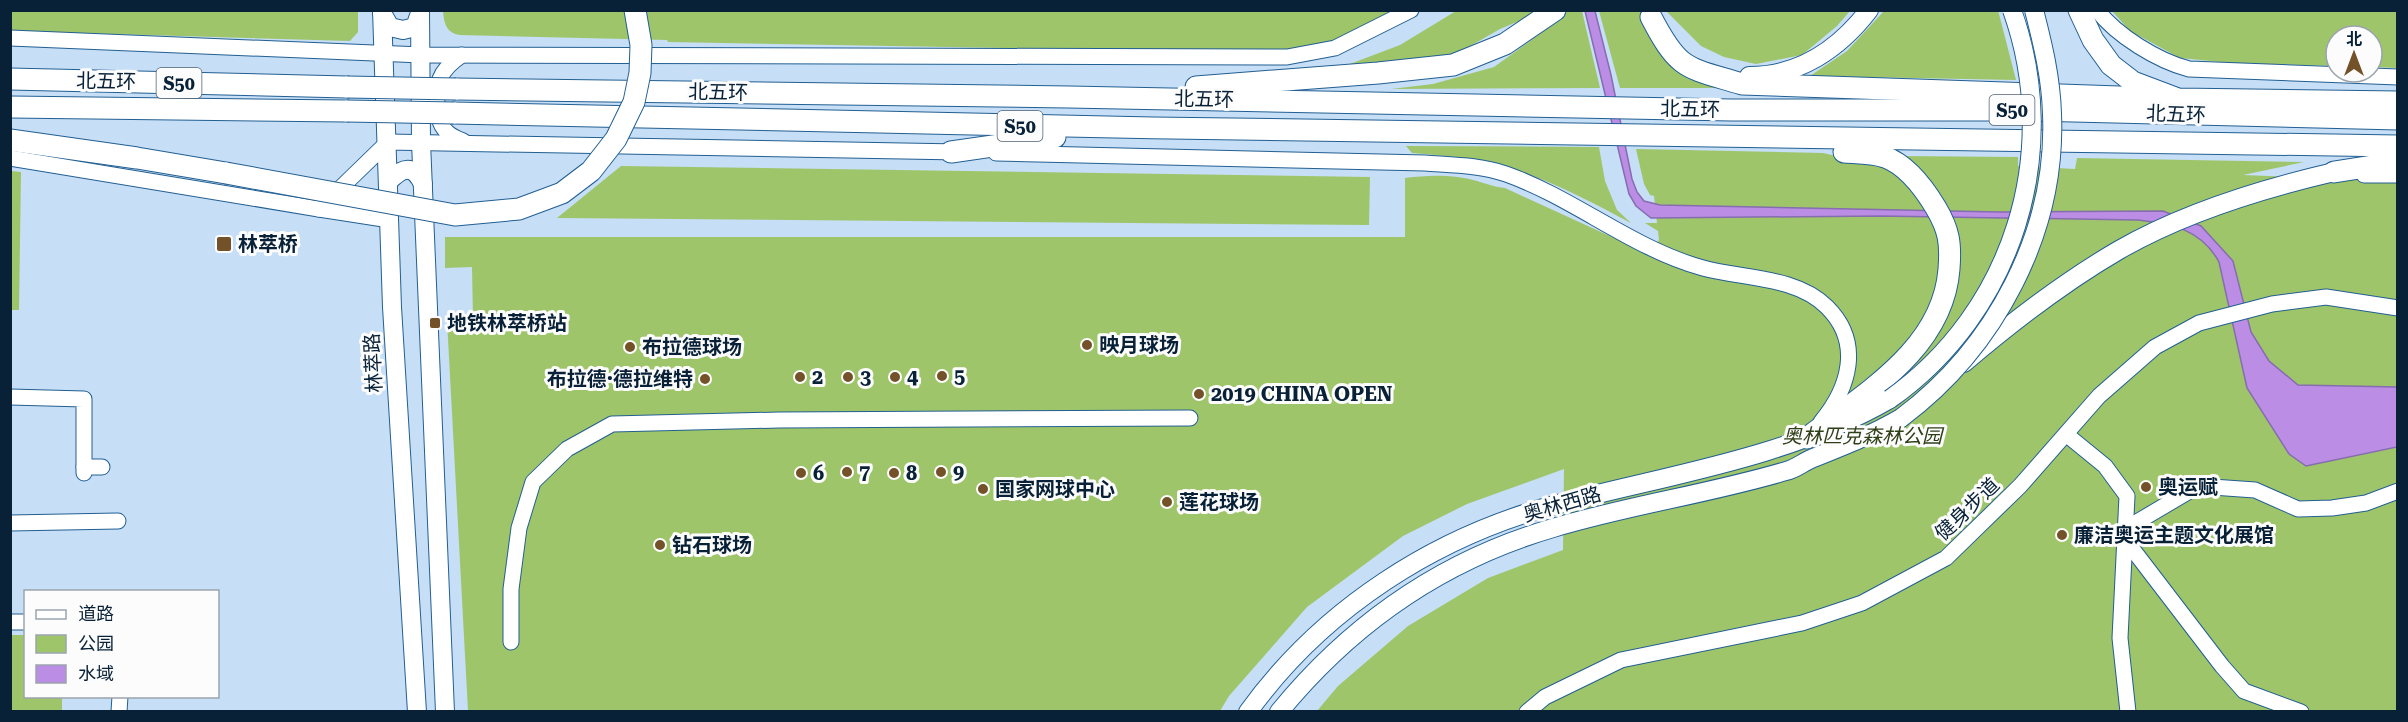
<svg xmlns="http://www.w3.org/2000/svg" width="2408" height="722" font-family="'Roboto Serif','Noto Sans SC',serif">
	<rect width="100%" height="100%" fill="#c6def6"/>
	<g fill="#9fc56b">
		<path d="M1568,10L1582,11L1600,88L1391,89L1433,84L1494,67L1562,18Z"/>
		<path d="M1998,10L2016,80L1810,76L1847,51L1884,11Z"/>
		<path d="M11,11H358V32L350,41L11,31Z"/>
		<path d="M443,11H1400L1331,46L1285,53L668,42L667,40L460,35C446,33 444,23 443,11Z"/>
		<path d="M1456,11H1543L1500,29L1451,57L1342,67L1400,45Z"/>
		<path d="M1599,11H1641C1647,31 1669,70 1689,79C1699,83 1711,85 1721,88H1620Z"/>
		<path d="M1666,11H1850L1837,26L1802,55L1756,64L1724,57L1701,46Z"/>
		<path d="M2112,11H2397V68L2372,67V36H2336V66L2231,63L2180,58L2130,31Z"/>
		<path d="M1406,146L1599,147L1605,181L1617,210L1631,223C1581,197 1529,168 1472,159C1453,156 1432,155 1412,153Z"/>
		<path d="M1636,149L1823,153L1854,160L1897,156L2018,157V166L2075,169L2077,158L2304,162L2243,175L2397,181V711H1317L1338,686L1408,626L1488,578L1563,550L1564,469L1467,504L1403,536L1307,607L1229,696L1220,711H468L447,320L473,319L472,267L445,268V237H1405V178C1428,175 1454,174 1477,181C1487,184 1495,187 1505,188L1649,254L1659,240L1658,231L1645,223H1657L1654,196L1650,195L1644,184Z"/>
		<path d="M621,166L1370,177L1369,225L557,218Z"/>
		<path d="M11,171L21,172L19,310H11Z"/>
		<path d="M11,635H25L26,696L62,697V711H11Z"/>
	</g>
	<path fill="#bb8de4" stroke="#856db0" stroke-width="1.5" d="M1585,11H1595L1611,75L1632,179L1637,192L1644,201L1660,205L2000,212L2163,211L2201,226L2233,261L2251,332L2269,361L2298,385L2397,387V447L2306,466L2289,454L2247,388L2219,262C2201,229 2172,224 2138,220L1880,216L1651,218L1636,206L1629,194Z"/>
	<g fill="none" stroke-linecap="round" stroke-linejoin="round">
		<defs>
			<g id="minor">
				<path d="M2097,10C2117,36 2158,61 2189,69L2398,77"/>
				<path d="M10,38L422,55L1287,57L1335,48L1411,10"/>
				<path d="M462,55C453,61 444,68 440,79C435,92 435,122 447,132C451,136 458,139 463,141"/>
				<path d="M996,153L1425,163C1452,165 1480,165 1506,174C1574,198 1633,249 1703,268C1743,279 1796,276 1827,307C1863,343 1849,388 1821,422"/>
				<path d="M10,158L319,209L388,142L960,152"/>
				<path d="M2364,175H2398"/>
				<path d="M319,209L390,220"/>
				<path d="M10,397L84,399V473"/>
				<path d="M2067,435L2105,466L2127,496L2120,638L2128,712"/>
				<path d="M84,467H102"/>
				<path d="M10,523L118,521"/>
				<path d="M10,622H26"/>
				<path d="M511,642V589L519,528L533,482L567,449L612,424L779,420L1190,418"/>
				<path d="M119,712L120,696"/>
				<path d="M1527,712L1545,697L1621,660L1802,623L1862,603L1946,558L2020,486L2099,396L2155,347L2199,323L2272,304L2326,297L2398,308"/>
				<path d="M2301,712L2244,691L2222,666L2124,538L2137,522L2198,486L2255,490L2298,509L2332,508L2366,503L2398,491"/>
			</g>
			<g id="major">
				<path d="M382,10L392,307L417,712"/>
				<path d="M420,10L421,142L445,712"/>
				<path d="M382,13L390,27L403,30L415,27L420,13"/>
				<path d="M1749,76C1799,76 1839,49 1869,10"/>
				<path d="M389,181C403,167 413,164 423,184"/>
				<path d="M1964,363C2012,322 2064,282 2119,250C2185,212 2261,189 2334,172"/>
				<path d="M1248,712C1323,608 1436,536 1558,504C1671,474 1788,458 1890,399"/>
				<path d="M1279,712C1351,624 1443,560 1553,528C1629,505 1709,494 1786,471C1795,469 1802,463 1811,459C1841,447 1872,435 1901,418"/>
			</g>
			<g id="highway">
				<path d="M2079,10L2093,40L2111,65L2133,82L2178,99L2398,102"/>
				<path d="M1651,17C1679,71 1686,67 1742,84L2177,99"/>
				<path d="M10,79L347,87"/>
				<path d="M1196,87L1378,73L1453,65L1505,44L1555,10"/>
				<path d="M456,89L1069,97L1731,110H2031L2398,119"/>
				<path d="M10,107L347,111"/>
				<path d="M454,113C1102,128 1749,140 2398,146"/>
				<path d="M10,140L137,158L226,173"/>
				<path d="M951,152L1055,137"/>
				<path d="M2334,172L2398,162"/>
				<path d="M1807,438C1865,393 1943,349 1949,269C1951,243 1949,230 1936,208C1924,188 1907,165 1885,157C1873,153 1856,153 1844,152"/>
			</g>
		</defs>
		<use href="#minor" stroke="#225f92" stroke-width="17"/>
		<use href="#major" stroke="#225f92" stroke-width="20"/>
		<use href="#highway" stroke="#225f92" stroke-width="23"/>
		<use href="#minor" stroke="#fff" stroke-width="15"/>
		<use href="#major" stroke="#fff" stroke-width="18"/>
		<use href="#highway" stroke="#fff" stroke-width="21"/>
		<defs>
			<g id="major-bridge">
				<path d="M1890,399C2013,312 2063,153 2012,10"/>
				<path d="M1901,418C1995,348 2057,232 2052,114C2051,78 2043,45 2034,10"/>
			</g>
			<g id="highway-bridge">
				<path d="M347,87L456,89"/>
				<path d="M347,111L454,113"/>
				<path d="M226,173L455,215L519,209L562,193L591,171L616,139L634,102L640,73L641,45L635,10"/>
			</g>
		</defs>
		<use href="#major-bridge" stroke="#225f92" stroke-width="20" stroke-linecap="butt"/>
		<use href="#highway-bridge" stroke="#225f92" stroke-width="23" stroke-linecap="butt"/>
		<use href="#major-bridge" stroke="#fff" stroke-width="18"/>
		<use href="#highway-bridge" stroke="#fff" stroke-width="21"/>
	</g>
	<g fill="#735129" stroke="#fcfcfc" stroke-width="2">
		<rect x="216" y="236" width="16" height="16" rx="3"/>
		<rect x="429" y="317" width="12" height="12" rx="3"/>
		<circle cx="1087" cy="345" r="6"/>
		<circle cx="630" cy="347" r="6"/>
		<circle cx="942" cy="376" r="6"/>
		<circle cx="800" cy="377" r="6"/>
		<circle cx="848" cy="377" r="6"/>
		<circle cx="895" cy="377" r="6"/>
		<circle cx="705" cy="379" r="6"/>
		<circle cx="1199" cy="394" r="6"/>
		<circle cx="847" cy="472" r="6"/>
		<circle cx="941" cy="472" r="6"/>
		<circle cx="801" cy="473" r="6"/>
		<circle cx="894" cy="473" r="6"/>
		<circle cx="2146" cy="487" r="6"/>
		<circle cx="983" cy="489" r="6"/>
		<circle cx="1167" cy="502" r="6"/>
		<circle cx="2062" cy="535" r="6"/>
		<circle cx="660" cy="545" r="6"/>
	</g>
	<g text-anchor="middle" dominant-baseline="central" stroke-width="6" stroke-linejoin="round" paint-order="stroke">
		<g fill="#fcfcfc" stroke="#516372" stroke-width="1.5">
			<rect x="156.5" y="68" width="45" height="30" rx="4.5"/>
			<rect x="1989.5" y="95" width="45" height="30" rx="4.5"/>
			<rect x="997.5" y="111" width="45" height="30" rx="4.5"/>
		</g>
		<g font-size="18" font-weight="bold" fill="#082137">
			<text x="179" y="83">S50</text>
			<text x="2012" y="110">S50</text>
			<text x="1020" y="126">S50</text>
		</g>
		<g font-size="20" fill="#082137" stroke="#fcfcfc">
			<text transform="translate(106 81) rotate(1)">北五环</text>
			<text transform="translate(718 92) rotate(1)">北五环</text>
			<text transform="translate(1204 99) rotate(1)">北五环</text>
			<text transform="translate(1690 109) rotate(1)">北五环</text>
			<text transform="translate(2176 114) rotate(2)">北五环</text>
			<text transform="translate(373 363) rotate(-93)">林萃路</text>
			<text transform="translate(1562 504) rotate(-16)">奥林西路</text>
			<text transform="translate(1967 509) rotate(-44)">健身步道</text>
		</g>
		<g font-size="20" font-weight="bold" fill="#082137" stroke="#fcfcfc" text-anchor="start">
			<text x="238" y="244">林萃桥</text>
			<text x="447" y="323">地铁林萃桥站</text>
			<text x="1099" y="345">映月球场</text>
			<text x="642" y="347">布拉德球场</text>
			<text x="954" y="376">5</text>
			<text x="812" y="377">2</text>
			<text x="860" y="377">3</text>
			<text x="907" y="377">4</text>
			<text x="693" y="379" text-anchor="end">布拉德·德拉维特</text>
			<text x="1211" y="394">2019 CHINA OPEN</text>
			<text x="859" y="472">7</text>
			<text x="953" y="472">9</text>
			<text x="813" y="473">6</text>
			<text x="906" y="473">8</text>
			<text x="2158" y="487">奥运赋</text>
			<text x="995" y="489">国家网球中心</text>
			<text x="1179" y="502">莲花球场</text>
			<text x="2074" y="535">廉洁奥运主题文化展馆</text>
			<text x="672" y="545">钻石球场</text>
		</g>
		<g font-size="20" font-style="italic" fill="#2f3f18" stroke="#fcfcfc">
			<text x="1862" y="436">奥林匹克森林公园</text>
		</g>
	</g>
	<rect width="2408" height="722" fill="none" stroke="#082137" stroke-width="24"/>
	<rect x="24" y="590" width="195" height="108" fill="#fcfcfc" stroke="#9aa4ad" stroke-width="1.5"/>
	<rect x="36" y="610" width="30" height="9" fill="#ffffff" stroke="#9aa4ad" stroke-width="1.5"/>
	<text x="78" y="620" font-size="18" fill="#082137">道路</text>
	<rect x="36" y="635" width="30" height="18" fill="#9fc56b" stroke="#9aa4ad" stroke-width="1.5"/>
	<text x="78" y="650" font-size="18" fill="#082137">公园</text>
	<rect x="36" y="665" width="30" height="18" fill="#bb8de4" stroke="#9aa4ad" stroke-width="1.5"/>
	<text x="78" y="680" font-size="18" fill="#082137">水域</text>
	<g transform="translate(2354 54)"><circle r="28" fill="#fcfcfc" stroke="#9aa4ad" stroke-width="1.5"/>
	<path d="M0-4.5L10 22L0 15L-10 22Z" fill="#735129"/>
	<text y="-9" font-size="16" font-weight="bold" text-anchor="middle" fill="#082137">北</text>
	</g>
</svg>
